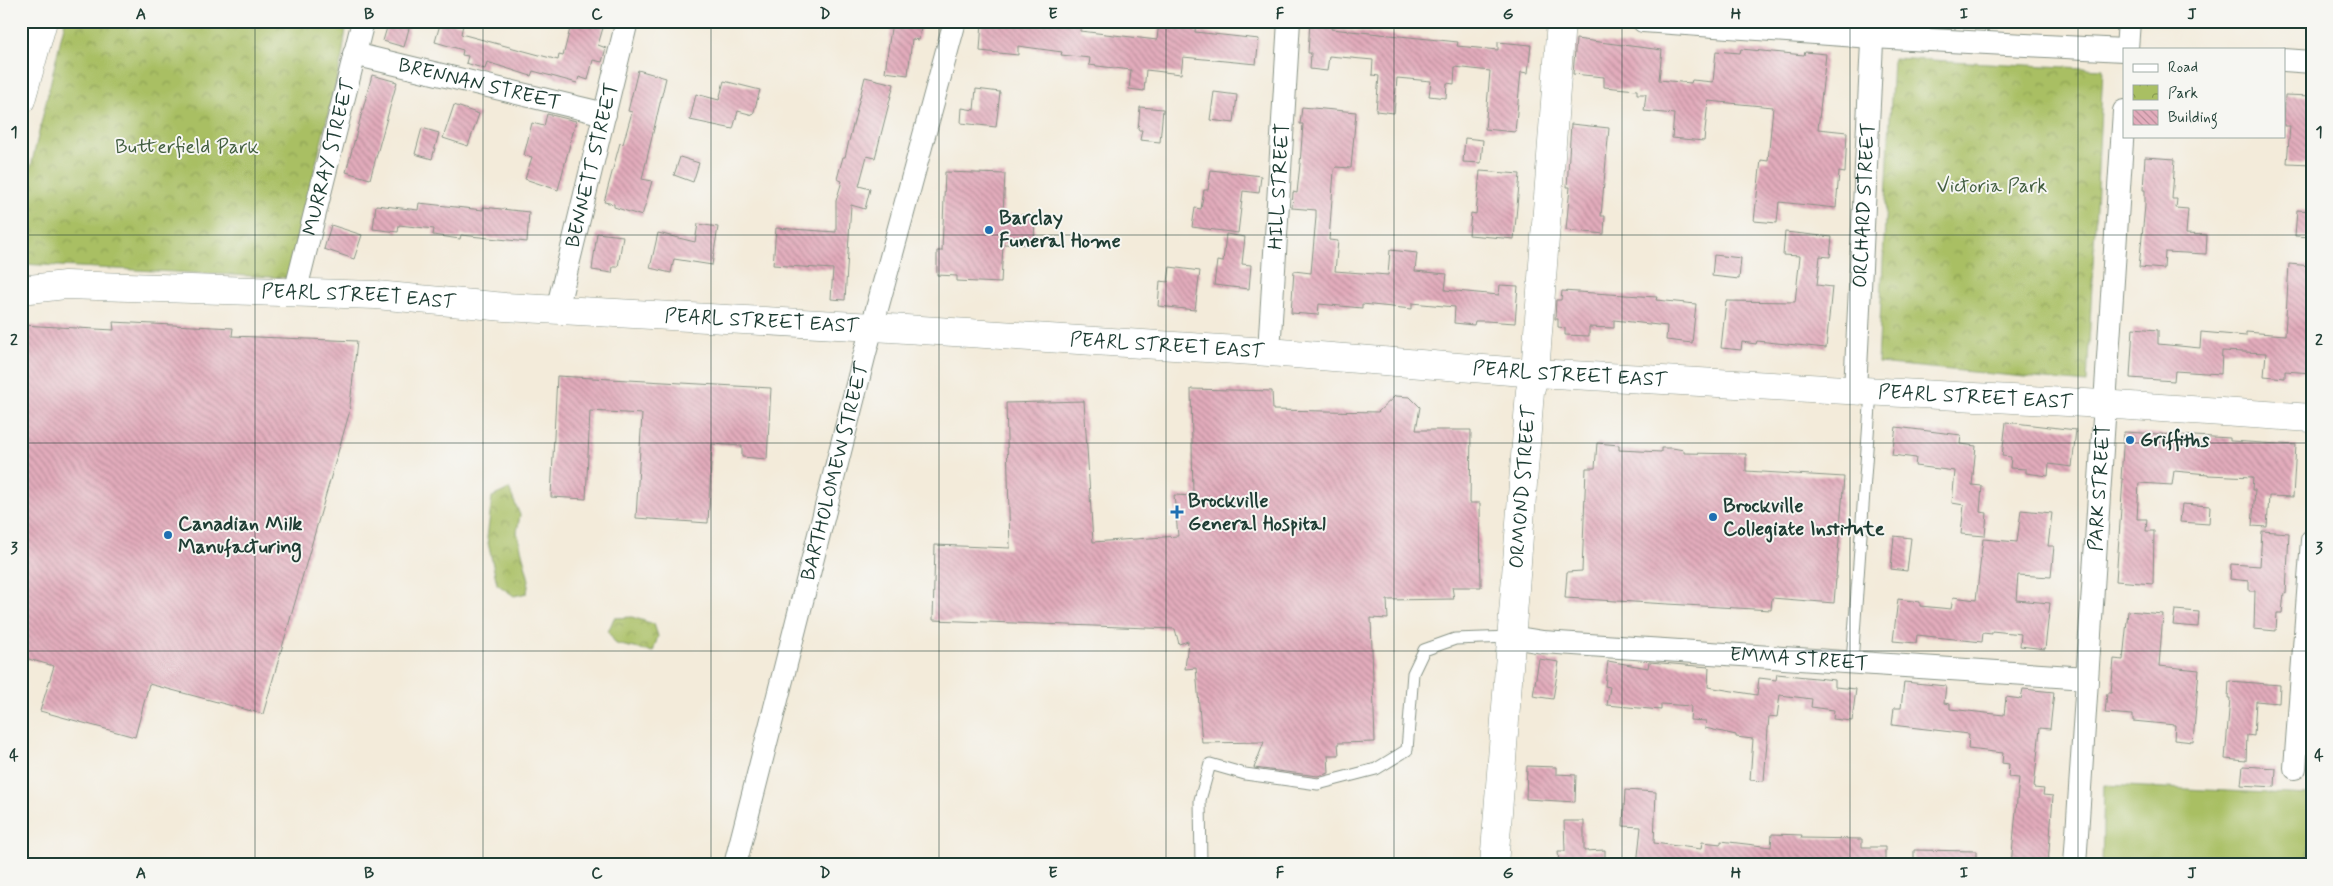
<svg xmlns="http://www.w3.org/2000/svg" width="2333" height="886" font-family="Mynerve,sans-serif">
	<defs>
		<pattern id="park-crowns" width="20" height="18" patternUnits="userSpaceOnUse" patternTransform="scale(1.25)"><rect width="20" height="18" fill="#a9bf63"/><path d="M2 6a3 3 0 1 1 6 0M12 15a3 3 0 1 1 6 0" fill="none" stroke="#899c52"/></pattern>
		<pattern id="building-back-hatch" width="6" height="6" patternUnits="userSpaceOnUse" patternTransform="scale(1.25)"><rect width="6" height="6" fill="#e3acbc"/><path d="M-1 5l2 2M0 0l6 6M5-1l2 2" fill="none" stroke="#b78d9a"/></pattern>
	</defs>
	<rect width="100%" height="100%" fill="#f6f6f2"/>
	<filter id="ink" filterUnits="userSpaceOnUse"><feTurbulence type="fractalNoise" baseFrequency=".02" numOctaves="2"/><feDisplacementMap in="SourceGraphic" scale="10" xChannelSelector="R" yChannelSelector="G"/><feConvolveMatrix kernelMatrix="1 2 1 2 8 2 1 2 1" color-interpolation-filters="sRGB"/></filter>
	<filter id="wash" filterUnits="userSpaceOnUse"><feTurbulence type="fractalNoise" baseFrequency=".0096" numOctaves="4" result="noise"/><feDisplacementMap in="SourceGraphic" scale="20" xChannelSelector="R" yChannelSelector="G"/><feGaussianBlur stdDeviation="1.12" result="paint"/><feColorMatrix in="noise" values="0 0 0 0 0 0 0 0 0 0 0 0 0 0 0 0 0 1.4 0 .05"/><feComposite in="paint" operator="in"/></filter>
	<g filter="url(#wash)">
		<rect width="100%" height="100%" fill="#f3ebda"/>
		<path fill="#a9bf63" stroke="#647e4c" d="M2104,785L2309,795V865H2102Z"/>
		<g fill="url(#park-crowns)" stroke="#647e4c">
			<path d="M65,21H347L342,58L288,278L21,264V209Z"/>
			<path d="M1893,58L2103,69L2087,383L1878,363Z"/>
			<path d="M509,489L520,515L517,532L529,580L527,593L514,596L497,584L487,538L492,497Z"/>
			<path d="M632,617L654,624L658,636L653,652L616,644L608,632L614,618Z"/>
		</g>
		<g id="blocks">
			<g fill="url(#building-back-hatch)">
				<path d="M389,21H411L404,47L383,41Z"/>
				<path d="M441,21L463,25L461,34L558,60L559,55L563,56L572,21H605L598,45L606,48L602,62L593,60L588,80L579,77L577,83L533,71L531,76L487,62L485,69L466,63L468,56L462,55L463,50L435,42Z"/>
				<path d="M892,21H922L919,40L912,39L908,75L885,72Z"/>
				<path d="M982,21L1044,25L1045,21H1081L1080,31L1157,40L1159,21H1186L1196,22L1195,32L1259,39L1256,64L1183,57L1181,74L1146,70L1144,91L1129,89L1131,70L1089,65L1090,58L1061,55L1062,52L1018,46V55L980,51Z"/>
				<path d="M1310,21L1332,23L1331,29L1458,42L1457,46L1498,50V42L1531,45L1528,73L1521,72L1515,132L1485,129L1490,71L1455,67L1454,84L1447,83L1446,98L1429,96L1431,81L1397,78L1394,113L1376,111L1379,76L1372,75L1373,60L1329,56L1327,71L1310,69L1311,53H1308Z"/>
				<path d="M1576,39L1662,50L1659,80L1691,83L1692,80L1713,82L1716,51L1740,53L1741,49L1804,55L1805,52L1826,54L1818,129L1847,132L1845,173L1839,172L1836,208L1779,202L1777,223L1754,221L1761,160L1768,161L1773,107L1708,101L1704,141L1672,138L1674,114L1644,111L1646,94H1637V90L1604,87V77L1573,74Z"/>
				<path d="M638,70L666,78L642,179L652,181L642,216L614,207V204L604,202L620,143L623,144L632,112L628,111Z"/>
				<path d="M372,75L397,82L370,179L346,172Z"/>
				<path d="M865,77L894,84L875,158L867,156L859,186L870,189L865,209L851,205L845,300L831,299L833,269L773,265L776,228L836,232V201L842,181L837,179L843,157H845Z"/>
				<path d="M724,81L760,90L753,115L738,111L733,129L690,120L696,94L719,100Z"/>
				<path d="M976,89L1000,92L996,127L961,123L962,108L974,110Z"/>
				<path d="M1214,92L1237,95L1234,123L1210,120Z"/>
				<path d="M2285,95L2312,96L2308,146L2312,147V164L2287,163L2290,126H2284Z"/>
				<path d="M454,105L479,114L468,146L443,138Z"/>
				<path d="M1140,107L1163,109L1160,142L1140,140L1142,130H1138Z"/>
				<path d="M1302,107L1356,112L1351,168L1336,167L1334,171L1329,240L1338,241L1335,271L1388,275L1390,250L1417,253L1415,271L1447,274L1445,290L1499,295L1500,285L1518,286L1515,323L1486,321H1475L1474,325L1454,323L1455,307L1412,303V309L1362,304V308L1319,304L1318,315L1291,313L1294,271L1311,273L1316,217V210L1292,208L1293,192L1297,193L1300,164L1303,124H1300Z"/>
				<path d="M547,114L576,121L558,190L525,179L532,157L524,155L532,123L544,126Z"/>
				<path d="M1571,124L1609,128L1601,216H1605L1604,234L1566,230L1570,187H1567Z"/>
				<path d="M422,128L439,133L432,159L415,154Z"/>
				<path d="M1465,138L1483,140L1481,163L1463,162Z"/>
				<path d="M680,157L699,163L693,182L674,175Z"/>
				<path d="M2145,157L2175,159L2172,199H2177L2176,208L2188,209L2186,234L2207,235L2206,254L2165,252L2164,269L2139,267L2145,206V190H2143Z"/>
				<path d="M1211,170L1261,176L1259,193L1243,191L1238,233L1192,227L1195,208L1201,209L1204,190H1208Z"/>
				<path d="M1480,171L1520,174L1514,239L1469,235L1471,213L1476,214Z"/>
				<path d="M945,172L1005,174L1003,214L1035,215L1034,245L1003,244L1001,283L957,281V276L937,275V251H942Z"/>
				<path d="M419,203L483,210V207L529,212L527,242L461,235L460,239L433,235L434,229L399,225L398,232L373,229L376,205L418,210Z"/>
				<path d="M2297,210L2312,211V237L2295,236Z"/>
				<path d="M698,224L718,227L712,265L674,259L671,273L650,268L658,233L695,242Z"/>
				<path d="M331,225L362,235L354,259L324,249Z"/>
				<path d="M1785,232L1832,237L1830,257L1820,256L1817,285L1832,287L1826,348L1757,341L1756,344L1742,342L1741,350L1721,348L1726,301L1795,302L1800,256L1783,255Z"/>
				<path d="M597,233L623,236L618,267H613L612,273L592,270Z"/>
				<path d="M1226,234L1245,237L1242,264L1251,265L1249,289L1214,285L1217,261L1223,262Z"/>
				<path d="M1714,255L1741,258L1739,279L1712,276Z"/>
				<path d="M2289,264L2312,266V373L2285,371V378L2264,376L2266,353L2222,351L2221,374L2175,371L2174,381L2130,378L2133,328L2158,330V344L2200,348L2201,332L2246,336V332L2285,335Z"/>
				<path d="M1170,267L1200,271L1195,310L1158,306L1160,281L1168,282Z"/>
				<path d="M1562,291L1657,297L1656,300L1696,304L1692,343L1666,340L1667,326L1614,320V328L1589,327V336L1565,335V328L1558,327V319H1555L1556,300H1561Z"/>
				<path d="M113,322L233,328L232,336L357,341L349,414L263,714L149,684L135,737L40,711L54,666L21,657V325L114,330Z"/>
				<path d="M557,376L771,388L767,459L742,457V446L712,444L708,523L636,518L642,414L590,411L586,499L551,497Z"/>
				<path d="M1191,389L1272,391L1273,410L1378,412L1395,396L1410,397L1420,407L1416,430H1471L1470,503H1480L1481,587H1452L1454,599L1387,600L1388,619L1371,618L1375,742L1338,743L1339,755H1328L1329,773L1318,776L1254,768L1264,742L1202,743L1196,668L1185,669L1188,641L1179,644L1175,629L933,620L935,545L1010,548L1006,403L1084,401L1093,542L1178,536L1174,495L1193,496Z"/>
				<path d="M2006,422L2076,430L2072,467L2049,464L2048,476L2026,473V469L2010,468L2011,457L2002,456Z"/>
				<path d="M1896,427L1961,435L1960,444L1976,446L1972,485L1982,486L1980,512L1987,513L1985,536L1961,534L1964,505L1952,503L1955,471L1915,466L1916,458L1892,455Z"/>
				<path d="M2124,432L2230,438V441L2296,445L2293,497L2269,496L2267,527L2252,526L2255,490H2252L2253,477L2208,475V474L2174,471L2172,485L2139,483L2137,519H2147L2146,531H2154L2153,584L2116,581L2123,479H2121Z"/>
				<path d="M1597,443L1619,445V450L1661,452V448H1672L1684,450V453L1746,454V471L1844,477L1834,603L1772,598L1771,610L1565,598L1567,572L1582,571L1586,468H1595Z"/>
				<path d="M2182,504L2210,506L2209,524L2180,522Z"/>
				<path d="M2021,510L2052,513L2048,546H2054L2051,577L2018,575L2016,600L2050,603L2045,649L2020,646L2021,634L1992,631V634L1983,633L1982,642L1917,635L1916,643L1893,641L1898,599L1920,602V606L1951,609L1953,597L1976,600L1983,539L2017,542Z"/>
				<path d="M2262,531L2289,533L2286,594L2284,593L2282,613H2277L2276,631L2254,629L2255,591H2249V581L2230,579L2231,564L2260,566Z"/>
				<path d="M1894,536L1911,538L1907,571L1891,569Z"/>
				<path d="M2175,610L2199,612L2198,627L2173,625Z"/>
				<path d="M2128,611L2163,614L2159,666L2199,670L2193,742L2174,740L2175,725L2133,721V715L2105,713L2107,693H2111L2114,659L2123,660Z"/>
				<path d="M1539,659L1559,662L1553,699L1533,696Z"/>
				<path d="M1608,661L1648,668L1649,662L1709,667L1708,687L1757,695L1759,678L1776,680L1777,674L1835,680V687L1856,689L1852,721L1833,719L1834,710L1811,707L1812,699L1780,695L1777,717L1769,716L1764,781L1750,780L1753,739L1736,737V735L1705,728L1706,721L1690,720L1691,706L1661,704V710L1607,705L1610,687L1605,686Z"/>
				<path d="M2229,681L2280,685L2279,703L2256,701L2254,736L2247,735L2246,761L2225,759L2230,698H2228Z"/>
				<path d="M1904,682L1946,686L1944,703L1950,704V709L2004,715L2006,697L2021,699L2023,689L2054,692L2050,729L2040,728L2034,788L2044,789L2043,795L2053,796L2048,865H2011L2019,778L2008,777L2009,764L2002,763L2003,753L1968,749L1969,734L1892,725L1894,708H1901Z"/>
				<path d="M1527,766L1556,767V774L1576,775L1575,802L1526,799Z"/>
				<path d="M2243,766L2276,768L2275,787L2241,785Z"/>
				<path d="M1625,790L1656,792L1654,843L1701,849L1702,842L1721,844V841L1771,847L1772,834L1802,835L1801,838L1862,839V847H1885V865H1637L1641,827L1623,826Z"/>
				<path d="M1564,821H1584V851L1605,850V865H1559L1558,851H1565Z"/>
				<path d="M1914,850L1976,851V865H1914Z"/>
			</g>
		</g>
	</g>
	<g filter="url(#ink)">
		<use href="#blocks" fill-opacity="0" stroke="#899487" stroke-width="1"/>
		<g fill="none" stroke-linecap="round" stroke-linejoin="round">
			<defs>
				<g id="service">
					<path d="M1852,663L1871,392"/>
					<path d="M1201,865L1200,800L1210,764L1245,774L1318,784L1376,769L1407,750L1413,673L1424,650L1455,639L1511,637"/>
				</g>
				<g id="minor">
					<path d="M1643,21L1872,37L2124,50"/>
					<path d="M2127,49L2129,21"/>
					<path id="s1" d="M354,54L605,114"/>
					<path d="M2284,60L2312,62"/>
					<path id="s2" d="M295,293L363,21"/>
					<path id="s3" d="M557,310L627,21"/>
					<path id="s4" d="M1269,352L1289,21"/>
					<path id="s5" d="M1855,390L1873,22"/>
					<path id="s6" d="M1511,637L1543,642L2087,678"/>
					<path d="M2295,768L2312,540"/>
					<path id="s7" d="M735,865L865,353L955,21"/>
					<path id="s8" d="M2075,865L2124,111"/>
				</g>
				<g id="tertiary">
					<path id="s9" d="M21,290L65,285L376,295L505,307L874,327L1269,352L1535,373L2085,403L2312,418"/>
					<path id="s10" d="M1494,865L1530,391L1535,373L1561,21"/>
				</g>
				<path id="secondary" d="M21,100L43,21"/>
			</defs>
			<use href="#service" stroke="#899487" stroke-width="13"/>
			<use href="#minor" stroke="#899487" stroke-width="24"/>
			<use href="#tertiary" stroke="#899487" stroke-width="29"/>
			<use href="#secondary" stroke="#899487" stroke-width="29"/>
			<use href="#service" stroke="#fff" stroke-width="11"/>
			<use href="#minor" stroke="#fff" stroke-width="22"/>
			<use href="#tertiary" stroke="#fff" stroke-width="28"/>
			<use href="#secondary" stroke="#fff" stroke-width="28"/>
		</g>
	</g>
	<path fill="none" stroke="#1f3d34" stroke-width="1" stroke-opacity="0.55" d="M255,21V865M483,21V865M711,21V865M939,21V865M1166,21V865M1394,21V865M1622,21V865M1850,21V865M2078,21V865M21,235H2312M21,443H2312M21,651H2312"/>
	<g fill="#1f6fb2" stroke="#f6f6f2" stroke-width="2">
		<circle cx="989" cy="230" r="5"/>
		<circle cx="2130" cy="440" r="5"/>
		<path d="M1174.5 504.5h5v5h5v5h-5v5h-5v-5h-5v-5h5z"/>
		<circle cx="1713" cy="517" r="5"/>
		<circle cx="168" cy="535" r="5"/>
	</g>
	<g text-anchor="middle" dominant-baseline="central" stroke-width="4" stroke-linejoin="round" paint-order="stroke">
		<g font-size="20" fill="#1f3d34" stroke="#f6f6f2">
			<text stroke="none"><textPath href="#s1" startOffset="129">BRENNAN STREET</textPath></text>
			<text stroke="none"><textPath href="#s2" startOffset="140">MURRAY STREET</textPath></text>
			<text stroke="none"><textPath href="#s3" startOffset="149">BENNETT STREET</textPath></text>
			<text stroke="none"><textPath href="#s4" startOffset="166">HILL STREET</textPath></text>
			<text stroke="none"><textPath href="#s5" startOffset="185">ORCHARD STREET</textPath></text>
			<text stroke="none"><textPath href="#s9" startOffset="338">PEARL STREET EAST</textPath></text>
			<text stroke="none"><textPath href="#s9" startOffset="742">PEARL STREET EAST</textPath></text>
			<text stroke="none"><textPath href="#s9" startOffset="1148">PEARL STREET EAST</textPath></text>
			<text stroke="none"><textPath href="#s9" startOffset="1552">PEARL STREET EAST</textPath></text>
			<text stroke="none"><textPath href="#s9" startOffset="1958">PEARL STREET EAST</textPath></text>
			<text stroke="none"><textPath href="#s7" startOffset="406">BARTHOLOMEW STREET</textPath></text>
			<text stroke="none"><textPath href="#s10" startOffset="379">ORMOND STREET</textPath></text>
			<text stroke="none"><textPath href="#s8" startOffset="378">PARK STREET</textPath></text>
			<text stroke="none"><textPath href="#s6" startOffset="289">EMMA STREET</textPath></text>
		</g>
		<g font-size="20" fill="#425e40" stroke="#f6f6f2">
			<text x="187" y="147">Butterfield Park</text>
			<text x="1992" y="186">Victoria Park</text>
		</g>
		<g font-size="20" font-weight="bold" fill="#1f3d34" stroke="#f6f6f2" text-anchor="start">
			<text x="999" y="218">Barclay<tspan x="999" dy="23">Funeral Home</tspan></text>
			<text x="2140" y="440">Griffiths</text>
			<text x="1188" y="501">Brockville<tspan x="1188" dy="23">General Hospital</tspan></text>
			<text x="1723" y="506">Brockville<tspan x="1723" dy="23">Collegiate Institute</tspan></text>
			<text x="178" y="524">Canadian Milk<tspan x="178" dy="23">Manufacturing</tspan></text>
		</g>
	</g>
	<rect width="2333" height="886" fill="none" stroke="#f6f6f2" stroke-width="55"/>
	<rect x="2123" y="48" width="162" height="90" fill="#f6f6f2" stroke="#a0aca6"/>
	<rect x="2133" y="64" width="25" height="8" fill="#ffffff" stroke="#a0aca6"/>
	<text x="2168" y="72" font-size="15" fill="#1f3d34">Road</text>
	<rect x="2133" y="85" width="25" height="15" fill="url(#park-crowns)" stroke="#a0aca6"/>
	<text x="2168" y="98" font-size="15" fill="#1f3d34">Park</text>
	<rect x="2133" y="110" width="25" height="15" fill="url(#building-back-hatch)" stroke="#a0aca6"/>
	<text x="2168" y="122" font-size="15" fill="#1f3d34">Building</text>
	<rect x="28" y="28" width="2278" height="830" fill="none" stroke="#1f3d34" stroke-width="2"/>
	<g font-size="16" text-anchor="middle" font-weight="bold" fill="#1f3d34">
		<text x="141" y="19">A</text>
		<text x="369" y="19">B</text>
		<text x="597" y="19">C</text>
		<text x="825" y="19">D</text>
		<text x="1053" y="19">E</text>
		<text x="1280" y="19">F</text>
		<text x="1508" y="19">G</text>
		<text x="1736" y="19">H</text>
		<text x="1964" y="19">I</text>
		<text x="2192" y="19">J</text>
		<text x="14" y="137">1</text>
		<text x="2319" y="137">1</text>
		<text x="14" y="345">2</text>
		<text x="2319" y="345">2</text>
		<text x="14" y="553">3</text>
		<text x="2319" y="553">3</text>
		<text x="14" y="760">4</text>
		<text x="2319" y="760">4</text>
		<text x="141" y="878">A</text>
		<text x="369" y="878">B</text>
		<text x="597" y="878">C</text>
		<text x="825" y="878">D</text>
		<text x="1053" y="878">E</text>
		<text x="1280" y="878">F</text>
		<text x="1508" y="878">G</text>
		<text x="1736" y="878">H</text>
		<text x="1964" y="878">I</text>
		<text x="2192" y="878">J</text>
	</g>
</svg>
